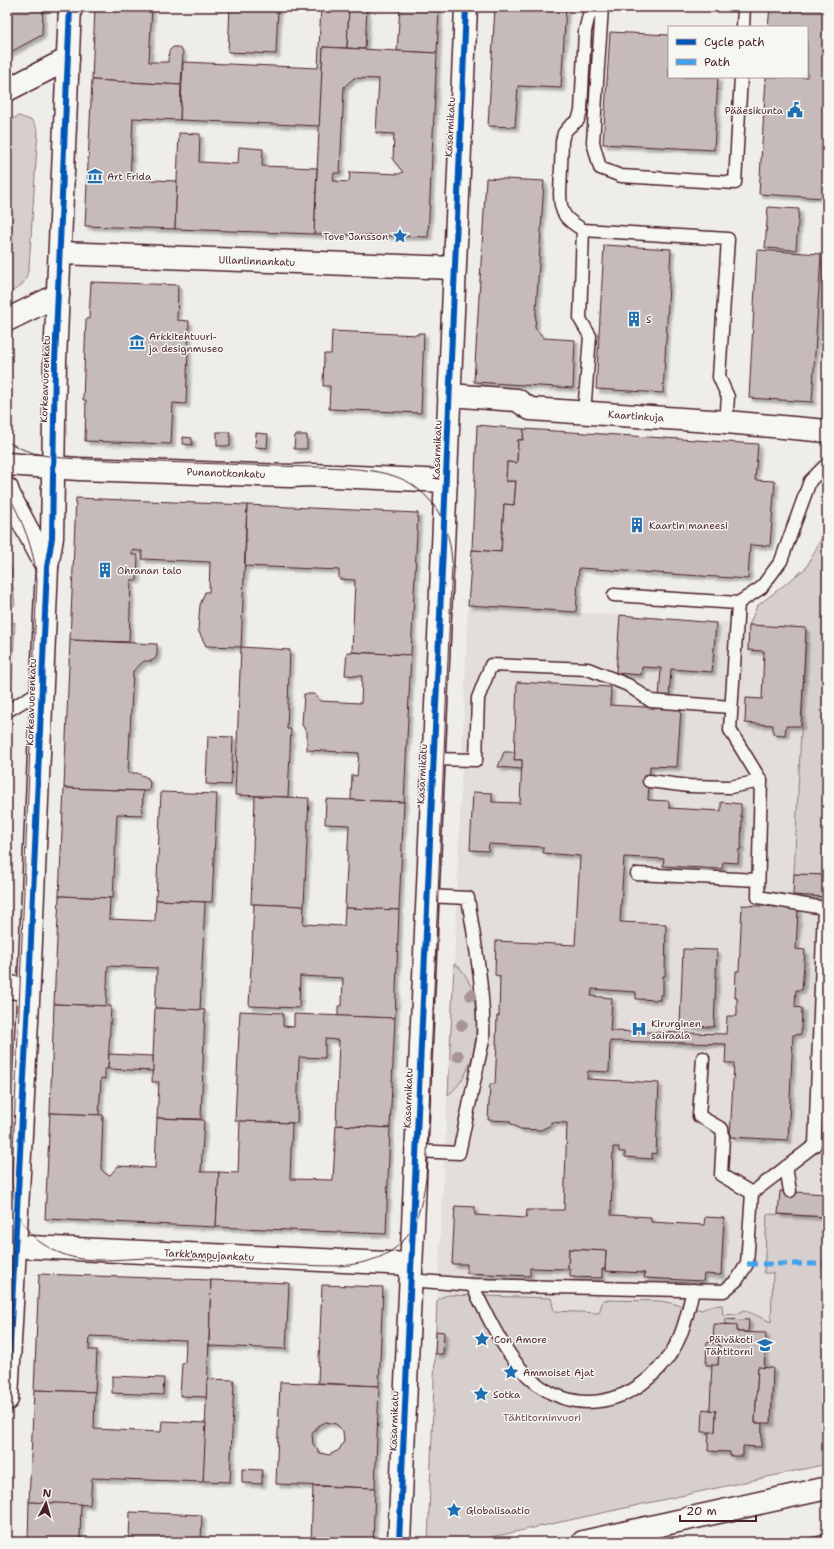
<svg xmlns="http://www.w3.org/2000/svg" width="834" height="1549" font-family="'Shantell Sans',sans-serif">
<style>
.built{fill:#e3dedc}
.green{fill:#d7cfce;stroke:#90777c}
.building{fill:#c6babb;stroke:#4a1f2b;fill-rule:evenodd;filter:url(#shadow)}
.lines{fill:none;stroke-linecap:round;stroke-linejoin:round}
.lane-casing{stroke:#4a1f2b;stroke-width:15}
.street-casing{stroke:#4a1f2b;stroke-width:25}
.lane{stroke:#f6f6f2;stroke-width:12}
.street{stroke:#f6f6f2;stroke-width:22}
.tram{stroke:#4a1f2b;stroke-width:1}
.quiet{stroke:#40a2eb;stroke-width:5;stroke-dasharray:10 5;stroke-linecap:butt}
.cycleway-casing{stroke:#f6f6f2;stroke-width:8}
.cycleway{stroke:#0057b8;stroke-width:6}
.tree{fill:#a89498}
.labels{text-anchor:middle;dominant-baseline:central;stroke-width:3;stroke-linejoin:round;paint-order:stroke}
.poi-label{font-size:10px;fill:#4a1f2b;stroke:#f6f6f2;text-anchor:start}
.street-label{font-size:10px;fill:#4a1f2b;stroke:#f6f6f2}
.park-label{font-size:10px;fill:#6d4b54;stroke:#f6f6f2}
</style>
<defs>
<filter id="shadow"><feDropShadow dx="3.5" dy="3.5" stdDeviation="1" flood-color="#0004"/></filter>
</defs>
<rect width="100%" height="100%" fill="#efedea"/>
<filter id="ink" filterUnits="userSpaceOnUse"><feTurbulence type="fractalNoise" baseFrequency=".025" numOctaves="2"/><feDisplacementMap in="SourceGraphic" scale="8" xChannelSelector="R" yChannelSelector="G"/><feConvolveMatrix kernelMatrix="1 2 1 2 8 2 1 2 1" color-interpolation-filters="sRGB"/></filter>
<g filter="url(#ink)">
<!-- built -->
<path class="built" d="M468,605L806,628L794,873L827,875V1392L469,1542H428L437,1301L454,964Z"/>
<!-- green -->
<g class="green">
<path d="M19,116L33,121L38,131L29,267C25,284 23,286 7,294V121Z"/>
<path d="M827,533V875L794,874L806,629L749,625L757,606L806,568L821,539Z"/>
<path d="M7,556L11,567L15,605L7,608Z"/>
<path d="M15,622L12,680L7,683V626Z"/>
<path d="M454,964C461,967 464,973 468,980C483,1012 479,1072 448,1095Z"/>
<path d="M767,1214L827,1217V1464L469,1542H428L437,1301L442,1297L448,1295L551,1298L554,1311L599,1313L603,1300L661,1301L702,1310L710,1306L722,1305L723,1315L737,1314L744,1310L771,1322L773,1273H764Z"/>
</g>
<!-- building -->
<g class="building">
<path d="M7,7H43L42,35L7,54Z"/>
<path d="M95,7H152L149,62H168L169,51L173,47H179L183,52L181,85L92,80Z"/>
<path d="M230,7H278L276,54L228,52Z"/>
<path d="M321,7H349L347,48L323,47L320,126L180,120L183,62L318,68Z"/>
<path d="M349,7H367L365,49L347,48Z"/>
<path d="M400,7H439L437,53L397,51Z"/>
<path d="M495,7H566L561,88L518,86L515,127L488,126Z"/>
<path d="M770,7H827V143L824,198L759,194L766,77H807V27H768Z"/>
<path d="M610,32L669,35V77H718L714,150L603,144Z"/>
<path d="M323,47L437,53L428,237L314,234ZM354,78L379,79L376,133L394,134L393,160L403,172L399,174L350,172L349,182L333,181L334,173H340L344,87Z"/>
<path d="M92,80L181,85L180,120L133,118L130,179L177,181L175,229L85,226Z"/>
<path d="M179,133L200,134L199,162L238,164L239,147L263,149L262,166L317,168L314,234L175,229Z"/>
<path d="M486,178L544,181L535,328L544,338L575,340L573,388L474,382Z"/>
<path d="M768,207L799,209L796,250L765,248Z"/>
<path d="M604,245L671,249L663,393L596,389Z"/>
<path d="M757,250L821,254L812,402L749,398Z"/>
<path d="M91,282L178,285L177,320L189,321L186,404L173,403L171,444L85,441L86,400H83L86,319H89Z"/>
<path d="M332,331L418,335V333H424L421,413L329,409L330,386H323L324,354H331Z"/>
<path d="M477,425L524,429L523,440H518L517,463L507,462L506,481H516L514,505L504,504L501,552L472,550Z"/>
<path d="M524,429L758,444L755,480L775,481L770,546L750,545L748,579L579,568L576,612L468,605L472,550L501,552L504,504L514,505L516,481H506L507,462L517,463L518,440H523Z"/>
<rect x="217" y="432" width="13" height="14"/>
<path d="M256,433L268,434L267,448L255,447Z"/>
<path d="M295,435H307V449H294Z"/>
<path d="M183,437L192,438V445L183,444Z"/>
<path d="M76,498L247,505L241,647L206,646L198,630L200,605L205,592H209L210,562L142,559V551H139L132,550V555H138L137,580H131L129,642L70,640Z"/>
<path d="M247,505L418,513L411,655L352,652L355,580L339,579V570L245,566Z"/>
<path d="M620,615L716,623L712,672L671,669L669,698H659L661,668L642,667L641,675L616,673Z"/>
<path d="M749,625L806,628L801,726H786L785,735L773,734V725L745,723L746,698L762,699L764,651L748,650Z"/>
<path d="M70,640L157,644V655L155,659L151,661H144L133,671L128,773H137L148,778L150,783L149,791L64,788Z"/>
<path d="M241,647L290,650L287,729H291L288,797L235,795Z"/>
<path d="M347,652L411,655L404,802L351,800L352,775L357,776L359,753L307,750V732L302,725L304,694H315L320,701L361,703L362,676L345,675Z"/>
<path d="M517,682L611,687L610,705L681,709L677,767L650,766L648,800L669,801V808L721,811V802L741,804V817H742L741,849H739L738,863L723,862L722,869L663,866L664,859L624,857L620,922L666,924L665,976H663V995H660V1000L636,999V992L592,989L591,996L612,998L610,1031L726,1034L727,1016H737V998H735L736,971H739L742,905L798,908L796,949L805,950L802,990H796L795,1007L802,1008L801,1034L793,1035L788,1140L730,1137L734,1063H725L726,1044L610,1041L609,1072L588,1071L587,1079L659,1083L656,1154L652,1153V1159L625,1157V1152H619V1147H613L611,1215L651,1217V1222L704,1225L705,1217L724,1218L721,1275L704,1274L703,1281L644,1278L645,1273L605,1271L606,1251L569,1249L568,1269L530,1268V1276L467,1273V1264H452L455,1206L475,1207V1215L526,1218L527,1210H564L567,1123L551,1122V1125L541,1130L520,1129L510,1123V1121L488,1120L490,1084H495L497,1044H496L497,1016H499L500,976L495,975L496,941L575,945L580,856L543,853V847L489,844L488,851L470,850L473,792L492,793V802L520,803L522,760H514Z"/>
<path d="M208,736L233,737L231,785L206,784Z"/>
<path d="M504,752H515L514,760H522V769L498,767Z"/>
<path d="M64,788L143,791L142,815L117,814L113,898L59,896Z"/>
<path d="M161,792L217,794L212,902L156,900Z"/>
<path d="M255,796L309,798L304,906L251,904Z"/>
<path d="M326,799L404,802L399,910L345,908L349,825L325,824Z"/>
<path d="M794,874L827,875V897L793,895Z"/>
<path d="M59,896L110,898L109,919L155,921L156,900L205,902L200,1010L155,1008L157,968L108,966L106,1006L54,1004Z"/>
<path d="M254,904L304,906L303,924L344,926L345,908L399,910L395,1018L338,1016V1006H342L343,978L300,976L299,1008L249,1006Z"/>
<path d="M683,949L717,950L714,1027L680,1026Z"/>
<path d="M54,1004L111,1006L108,1069H105V1079L101,1078L99,1115L50,1113Z"/>
<path d="M155,1008L205,1010L201,1119L157,1118L159,1082H152Z"/>
<path d="M240,1011L283,1013V1026L294,1027V1014L395,1018L390,1128L336,1125L339,1040L325,1039V1058L299,1057L297,1123L235,1121Z"/>
<path d="M109,1054L153,1056V1071L108,1069Z"/>
<path d="M50,1113L103,1115L101,1169L106,1174L110,1175L118,1166L155,1168L157,1118L204,1120L201,1172H219L216,1227L45,1219Z"/>
<path d="M240,1121L292,1123L290,1179L333,1180L336,1125L390,1128L386,1234L216,1227L219,1172L238,1173Z"/>
<path d="M827,1180V1217L778,1214L780,1191L826,1194Z"/>
<path d="M569,1249L606,1251L605,1269H602V1278L570,1277V1269H568Z"/>
<path d="M39,1274L211,1280L207,1397L180,1396L182,1363H185L186,1340L90,1336L89,1350H97L95,1392L34,1390Z"/>
<path d="M211,1280L289,1283L286,1349L209,1346Z"/>
<path d="M322,1285L383,1287L379,1386L318,1383Z"/>
<path d="M725,1319L749,1320L748,1332H737V1325L725,1324Z"/>
<path d="M714,1324L737,1325V1332L766,1333L764,1368L758,1367L755,1423H762L761,1447L743,1446V1456H730V1452L708,1451L709,1431L715,1432L716,1411H710V1409L712,1364L718,1365L719,1344H713Z"/>
<path d="M436,1331L444,1332L443,1354H435Z"/>
<path d="M707,1342L719,1344L718,1365H706Z"/>
<path d="M758,1367L773,1368L771,1423H755Z"/>
<path d="M112,1376L164,1378L163,1395L112,1393Z"/>
<path d="M207,1379L234,1380L230,1482L203,1481Z"/>
<path d="M280,1382L379,1386L375,1488L276,1484ZM326,1422L336,1424L343,1431L344,1441L339,1450L329,1455L320,1453L313,1444L312,1434L318,1426Z"/>
<path d="M34,1390L95,1392L94,1429L161,1432L162,1421L206,1423L203,1482L92,1478L90,1505L29,1502Z"/>
<path d="M703,1409L716,1411L715,1432H702Z"/>
<path d="M242,1469L262,1470V1484L242,1483Z"/>
<path d="M313,1486L375,1488L373,1542H311Z"/>
<path d="M29,1502L81,1504L80,1538L129,1540L130,1512L202,1515L201,1542H28Z"/>
<path d="M827,1534V1542H792Z"/>
</g>
<g class="lines">
<defs>
<g id="lane">
<path d="M602,7L593,142L600,168L621,176L735,183L741,77"/>
<path d="M743,27L744,7"/>
<path d="M583,230L728,239L719,377L728,397L726,422"/>
<path d="M584,413L590,336L580,319L583,230C567,220 560,215 560,194L562,141L564,133L569,127L578,120L581,111L585,31L589,15L596,7"/>
<path d="M614,595L738,603"/>
<path d="M7,711L42,690"/>
<path d="M433,759L476,760L478,698L491,665L588,669L628,685L651,701L731,707"/>
<path d="M649,781L689,786L730,787L761,781"/>
<path d="M637,874L758,880"/>
<path d="M703,1058L699,1116L722,1129L723,1137L721,1175L752,1193"/>
<path d="M416,1151L459,1153L483,1040C485,993 475,945 468,898L427,896"/>
<path d="M786,1167L790,1191"/>
<path d="M409,1280L472,1285L724,1291L737,1280L747,1264L752,1193L815,1145L824,908L758,897L761,781L730,730L738,603L761,588L781,561L810,481L827,464"/>
<path d="M472,1285C487,1315 501,1347 523,1371C570,1423 639,1405 673,1350C684,1332 688,1310 693,1290"/>
</g>
<g id="street">
<path d="M7,90L68,59"/>
<path d="M60,253L454,268"/>
<path d="M7,320L58,295"/>
<path d="M449,395L517,400L530,409L726,422L827,431"/>
<path d="M7,464L79,469L290,476L312,475L446,481"/>
<path d="M7,489L9,495L47,567"/>
<path d="M7,987L28,989"/>
<path d="M7,1246L410,1264"/>
<path d="M7,1399L30,964L47,567L52,538L55,361L70,7"/>
<path d="M399,1542C412,1210 430,879 443,547C450,367 457,187 466,7"/>
<path d="M583,1542L827,1488"/>
</g>
</defs>
<!-- lane casing -->
<use href="#lane" class="lane-casing"/>
<!-- street casing -->
<use href="#street" class="street-casing"/>
<!-- lane -->
<use href="#lane" class="lane"/>
<!-- street -->
<use href="#street" class="street"/>
<!-- tram -->
<path class="tram" d="M7,441C23,452 43,456 63,458C134,462 206,463 277,466C314,468 376,464 408,482C439,501 450,529 452,563L426,1178C418,1236 399,1261 339,1266C281,1266 222,1260 164,1258C137,1257 109,1262 82,1259C68,1257 55,1252 43,1244C19,1229 12,1201 12,1176L37,580C34,548 22,520 7,492"/>
<!-- quiet -->
<path class="quiet" d="M747,1264H827"/>
<defs>
<g id="cycleway">
<path d="M7,1399L30,964L47,567L52,538L55,361L70,7"/>
<path d="M399,1542C412,1210 430,879 443,547C450,367 457,187 466,7"/>
</g>
</defs>
<!-- cycleway casing -->
<use href="#cycleway" class="cycleway-casing"/>
<!-- cycleway -->
<use href="#cycleway" class="cycleway"/>
</g>
<!-- trees -->
<g class="tree">
<circle cx="471" cy="995" r="6"/>
<circle cx="462" cy="1025" r="6"/>
<circle cx="458" cy="1056" r="6"/>
</g>
</g>
<!-- icons -->
<defs>
<symbol id="civic-bare" viewBox="-9 -9 18 18"><path d="M-.6-6.5H3V-4.5H.6V-3L4-1V1h2V6H-6V1h2V-1L-.6-3ZM-1.2 2.5V6h2.4V2.5Z" fill="#1f6fb2" stroke="#f6f6f2" stroke-width="2.5" paint-order="stroke"/></symbol>
<symbol id="museum-bare" viewBox="-9 -9 18 18"><path d="M0-6L6-3V-2H-6V-3ZM-5-1h2V3h-2ZM-1-1h2V3h-2ZM3-1h2V3H3ZM-6 4H6V6H-6Z" fill="#1f6fb2" stroke="#f6f6f2" stroke-width="2.5" paint-order="stroke"/></symbol>
<symbol id="sight-bare" viewBox="-9 -9 18 18"><path d="M0-6L1.8-2.2L6-1.7L2.9 1.2L3.7 5.4L0 3.3L-3.7 5.4L-2.9 1.2L-6-1.7L-1.8-2.2Z" fill="#1f6fb2" stroke="#f6f6f2" stroke-width="2.5" paint-order="stroke"/></symbol>
<symbol id="building-bare" viewBox="-9 -9 18 18"><path d="M-4-6H4V6H1V3H-1V6H-4ZM-2.5-4.3h1.7v1.8h-1.7ZM.8-4.3h1.7v1.8H.8ZM-2.5-1h1.7V.8h-1.7ZM.8-1h1.7V.8H.8Z" fill="#1f6fb2" stroke="#f6f6f2" stroke-width="2.5" paint-order="stroke"/></symbol>
<symbol id="hospital-bare" viewBox="-9 -9 18 18"><path d="M-5-5h3v3.5h4V-5h3V5h-3V1.5h-4V5h-3Z" fill="#1f6fb2" stroke="#f6f6f2" stroke-width="2.5" paint-order="stroke"/></symbol>
<symbol id="school-bare" viewBox="-9 -9 18 18"><path d="M0-5L7-2L0 1L-7-2ZM-4 1L0 2.5L4 1V4Q0 6-4 4Z" fill="#1f6fb2" stroke="#f6f6f2" stroke-width="2.5" paint-order="stroke"/></symbol>
</defs>
<g fill-rule="evenodd">
<use href="#civic-bare" x="784" y="99" width="22" height="22"/>
<use href="#museum-bare" x="84" y="165" width="22" height="22"/>
<use href="#sight-bare" x="389" y="225" width="22" height="22"/>
<use href="#building-bare" x="623" y="308" width="22" height="22"/>
<use href="#museum-bare" x="126" y="331" width="22" height="22"/>
<use href="#building-bare" x="626" y="514" width="22" height="22"/>
<use href="#building-bare" x="94" y="559" width="22" height="22"/>
<use href="#hospital-bare" x="628" y="1018" width="22" height="22"/>
<use href="#sight-bare" x="471" y="1328" width="22" height="22"/>
<use href="#school-bare" x="754" y="1334" width="22" height="22"/>
<use href="#sight-bare" x="500" y="1361" width="22" height="22"/>
<use href="#sight-bare" x="470" y="1383" width="22" height="22"/>
<use href="#sight-bare" x="443" y="1499" width="22" height="22"/>
</g>
<g class="labels">
<!-- poi labels -->
<g class="poi-label">
<text x="783" y="110" text-anchor="end">Pääesikunta</text>
<text x="107" y="176">Art Frida</text>
<text x="388" y="236" text-anchor="end">Tove Jansson</text>
<text x="646" y="319">S</text>
<text x="149" y="336">Arkkitehtuuri-<tspan x="149" dy="12">ja designmuseo</tspan></text>
<text x="649" y="525">Kaartin maneesi</text>
<text x="117" y="570">Ohranan talo</text>
<text x="651" y="1023">Kirurginen<tspan x="651" dy="12">sairaala</tspan></text>
<text x="494" y="1339">Con Amore</text>
<text x="753" y="1339" text-anchor="end">Päiväkoti<tspan x="753" dy="12">Tähtitorni</tspan></text>
<text x="523" y="1372">Ammoiset Ajat</text>
<text x="493" y="1394">Sotka</text>
<text x="466" y="1510">Globalisaatio</text>
</g>
<!-- street labels -->
<g class="street-label">
<text transform="translate(450 127) rotate(-87)">Kasarmikatu</text>
<text transform="translate(257 261) rotate(2)">Ullanlinnankatu</text>
<text transform="translate(45 379) rotate(-88)">Korkeavuorenkatu</text>
<text transform="translate(636 416) rotate(4)">Kaartinkuja</text>
<text transform="translate(437 450) rotate(-88)">Kasarmikatu</text>
<text transform="translate(226 473) rotate(2)">Punanotkonkatu</text>
<text transform="translate(31 702) rotate(-88)">Korkeavuorenkatu</text>
<text transform="translate(422 774) rotate(-87)">Kasarmikatu</text>
<text transform="translate(408 1098) rotate(-88)">Kasarmikatu</text>
<text transform="translate(209 1255) rotate(3)">Tarkk'ampujankatu</text>
<text transform="translate(394 1421) rotate(-88)">Kasarmikatu</text>
</g>
<!-- park labels -->
<g class="park-label">
<text x="542" y="1417">Tähtitorninvuori</text>
</g>
</g>
<!-- margin -->
<rect width="834" height="1549" fill="none" stroke="#f6f6f2" stroke-width="24"/>
<rect x="12" y="12" width="810" height="1525" fill="none" stroke="#4a1f2b" stroke-width="1.5" filter="url(#ink)"/>
<!-- legend -->
<rect x="668" y="26" width="140" height="52" fill="#f6f6f2" stroke="#b1a0a2"/>
<rect x="676" y="39" width="20" height="6" fill="#0057b8" stroke="#b1a0a2"/>
<text x="704" y="46" font-size="12" fill="#4a1f2b">Cycle path</text>
<rect x="676" y="59" width="20" height="6" fill="#40a2eb" stroke="#b1a0a2"/>
<text x="704" y="66" font-size="12" fill="#4a1f2b">Path</text>
<!-- north arrow -->
<g transform="translate(46 1503) rotate(6)" stroke="#f6f6f2" stroke-width="3" paint-order="stroke">
<path d="M0-3L7 15L0 10L-7 15Z" fill="#4a1f2b"/>
<text y="-6" font-size="11" font-weight="bold" text-anchor="middle" fill="#4a1f2b">N</text>
</g>
<!-- scale -->
<path d="M680 1515v6h76v-6" fill="none" stroke="#4a1f2b" stroke-width="2"/>
<text x="686" y="1515" font-size="12" fill="#4a1f2b" stroke="#f6f6f2" stroke-width="3" paint-order="stroke">20 m</text>
</svg>
